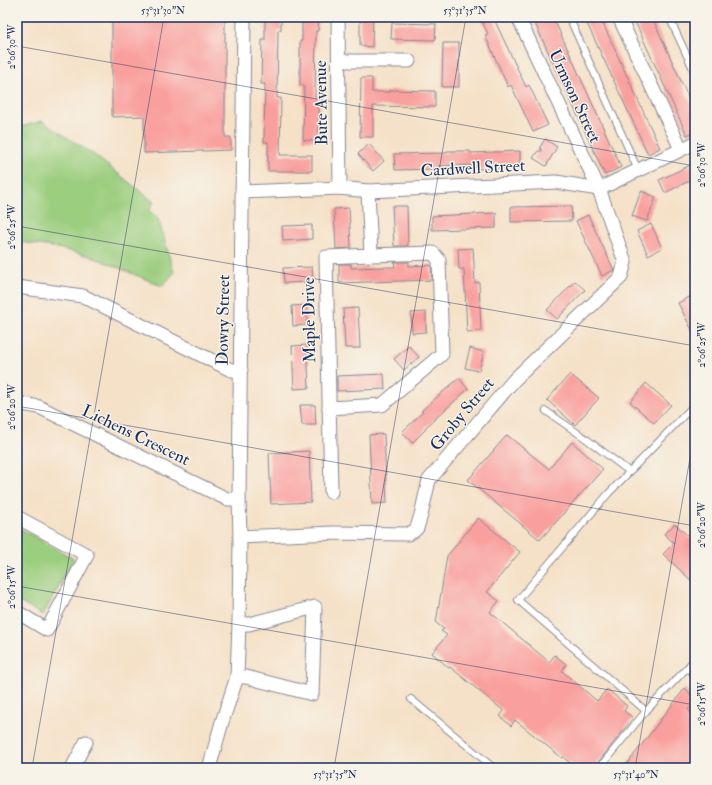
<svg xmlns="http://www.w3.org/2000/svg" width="712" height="785" font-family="'IM FELL Double Pica',serif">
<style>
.green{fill:#9bce7f;stroke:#5b7e6e}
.building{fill:#f99f9d}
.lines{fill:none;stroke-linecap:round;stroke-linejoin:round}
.lane-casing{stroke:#888893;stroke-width:8}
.street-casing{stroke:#888893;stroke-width:15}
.lane{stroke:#fff;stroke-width:6}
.street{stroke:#fff;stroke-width:13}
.ticks{fill:none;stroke:#1b2f5e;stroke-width:1;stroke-opacity:0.45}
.labels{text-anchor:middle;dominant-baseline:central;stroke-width:3;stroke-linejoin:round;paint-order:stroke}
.street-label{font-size:17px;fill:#1b2f5e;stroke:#f7f3e8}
.neatline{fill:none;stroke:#1b2f5e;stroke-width:1.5}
.ticks-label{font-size:10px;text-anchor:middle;fill:#1b2f5e}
</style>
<rect width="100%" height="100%" fill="#f7f3e8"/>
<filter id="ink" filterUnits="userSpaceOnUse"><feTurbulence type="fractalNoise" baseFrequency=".025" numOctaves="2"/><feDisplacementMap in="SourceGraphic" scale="8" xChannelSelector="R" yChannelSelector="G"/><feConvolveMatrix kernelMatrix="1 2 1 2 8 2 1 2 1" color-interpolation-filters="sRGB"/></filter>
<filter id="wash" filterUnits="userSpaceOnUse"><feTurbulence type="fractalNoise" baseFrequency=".012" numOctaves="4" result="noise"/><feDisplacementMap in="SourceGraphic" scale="16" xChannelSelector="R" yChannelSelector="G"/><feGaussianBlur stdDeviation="0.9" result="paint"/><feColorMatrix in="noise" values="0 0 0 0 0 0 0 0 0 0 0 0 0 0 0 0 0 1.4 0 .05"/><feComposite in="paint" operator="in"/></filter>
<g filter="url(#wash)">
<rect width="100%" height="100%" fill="#f5e1c8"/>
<!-- green -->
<g class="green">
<path d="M42,121L93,154L154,202L149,211L158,218L174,273L162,286L93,257L58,248L20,242L17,243V128Z"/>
<path d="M17,527L74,559L43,615L17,601Z"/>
</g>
<g id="blocks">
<!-- building -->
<g class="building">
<path d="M112,17H225V137H231V150L144,153V116L112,117Z"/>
<path d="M265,17H281V30H278L277,98H281L280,155H312V171H268V142H264L265,84H261L262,40H265Z"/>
<path d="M302,17H319L318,31H316L315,97H319V141L303,140L304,85H300V41H302Z"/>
<path d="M360,17H373L372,47L360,46Z"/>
<path d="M480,17H493L526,87L529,85L548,125L533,132L511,85L508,87L485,35L488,34Z"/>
<path d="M532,17H553L621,167L605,175Z"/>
<path d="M584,17H600L660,148L648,154Z"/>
<path d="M633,17H652L695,112V132L687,135Z"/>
<path d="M392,23L436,24L435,40L391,39Z"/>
<path d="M443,43H459V87H442Z"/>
<path d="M361,78H372V92H390V90L435,91V107L373,106V137H360Z"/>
<path d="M545,139L557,147L546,166L533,158L538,151H542L540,147Z"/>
<path d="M369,144L384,161L373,171L358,154Z"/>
<path d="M447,151H470V153L520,151V167L476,169V165L438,166V169L395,170L394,154L447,153Z"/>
<path d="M695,163V178L665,193L659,180Z"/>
<path d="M641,191L656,197L647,221L632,216Z"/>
<path d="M392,206H407L408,246H394Z"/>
<path d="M571,206L572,221L511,222V207Z"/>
<path d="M349,208L351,248L336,249L334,209Z"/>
<path d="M496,213V228L432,230V216Z"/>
<path d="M588,215L614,270L602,276L576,221Z"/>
<path d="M651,224L662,248L648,255L637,231Z"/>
<path d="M312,225V239L283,241L282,226Z"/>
<path d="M473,248L475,283L479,282L481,331L467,332L464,269H459L458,249Z"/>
<path d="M394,262H409V266L431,265L432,280L339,283V264H351V268L384,267H395Z"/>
<path d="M312,267L313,282L284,283L283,268Z"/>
<path d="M575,281L585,290L557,319L547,310Z"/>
<path d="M695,294V336L678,303Z"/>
<path d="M307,305V325L293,326L292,306Z"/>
<path d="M358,308L360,348H345L343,309Z"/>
<path d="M426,312V332L412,333L411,313Z"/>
<path d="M307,345L309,388L294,389L292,346Z"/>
<path d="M409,346L419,357L404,370L394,359Z"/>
<path d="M470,348L484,352L479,371L465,368Z"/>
<path d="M384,374L385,389L337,391V376Z"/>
<path d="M570,374L599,398L575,425L547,400Z"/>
<path d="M459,378L468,389L425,428L426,429L412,443L402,432L423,412L421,411Z"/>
<path d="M646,383L671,405L654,423L630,402Z"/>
<path d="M300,405H315L316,425H302Z"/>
<path d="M384,434L387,503L372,504L369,435Z"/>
<path d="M507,435L549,469L572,442L603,469L540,540L468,480Z"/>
<path d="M309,451L311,502L271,504L269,453Z"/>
<path d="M478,518L520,552L487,592L499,601L490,612L549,662L555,655L566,664L562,671L597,701L607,689L627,706L624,711L633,718L596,765L595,768H576L563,757L562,758L515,720L511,726L500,716L504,711L450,667L449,668L432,653L447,635L441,631L444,629L436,623L447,556Z"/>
<path d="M675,524L695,542V584L663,554L674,543L664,534Z"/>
<path d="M685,688L695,699V704L688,709L695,719V768H624Z"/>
</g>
</g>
</g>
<g filter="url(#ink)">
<use href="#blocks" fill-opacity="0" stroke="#888893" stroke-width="1"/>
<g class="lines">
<defs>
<g id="lane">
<path d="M569,17L638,170"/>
<path d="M669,17L695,73"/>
<path d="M546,411L585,438L630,472"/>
<path d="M687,668L695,674"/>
<path d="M411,699L494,768"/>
<path d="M646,711L518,600L608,494L695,404"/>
<path d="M599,768L646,711L687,668L695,658"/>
</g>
<g id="street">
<path d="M338,17L340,188"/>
<path d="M619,17L681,149"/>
<path d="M339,61H409"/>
<path d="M242,192L340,188L368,191L556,182L599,189L695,143"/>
<path d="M17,287L83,296L231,370H241"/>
<path d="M17,403L39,407L227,499H239"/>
<path d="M329,408L382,405L442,354L439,260L433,253L371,255"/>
<path d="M331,492L326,257L371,255L368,191"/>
<path d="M17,517L87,555L47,630L17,612"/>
<path d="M240,537L334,533L408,534L414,531L417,528L421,515L429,480L514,380L621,277L625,262L599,189L518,17"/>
<path d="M237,677H246L312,694L315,607L249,624H239"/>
<path d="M72,768L86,742"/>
<path d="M209,768L222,722L237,677L239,624L240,537L239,499L244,17"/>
</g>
</defs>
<!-- lane casing -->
<use href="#lane" class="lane-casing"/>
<!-- street casing -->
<use href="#street" class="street-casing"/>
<!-- lane -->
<use href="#lane" class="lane"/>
<!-- street -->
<use href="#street" class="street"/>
</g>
</g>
<!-- ticks -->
<path class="ticks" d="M17,46L695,166M17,226L695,346M17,406L695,526M17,586L695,705M17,766L31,768M32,768L164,17M334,768L466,17M635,768L695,430"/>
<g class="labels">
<!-- street labels -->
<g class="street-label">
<text transform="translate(575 96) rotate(65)">Urmson Street</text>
<text transform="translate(321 103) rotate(-91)">Bute Avenue</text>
<text transform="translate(473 168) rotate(-3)">Cardwell Street</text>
<text transform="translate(223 320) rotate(-89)">Dowry Street</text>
<text transform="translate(309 320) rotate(-91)">Maple Drive</text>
<text transform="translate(462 414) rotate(-50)">Groby Street</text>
<text transform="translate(136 435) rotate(26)">Lichens Crescent</text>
</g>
</g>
<!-- margin -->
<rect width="712" height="785" fill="none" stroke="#f7f3e8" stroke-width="44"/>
<rect x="22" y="22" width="668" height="741" class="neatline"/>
<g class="ticks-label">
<text x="163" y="14">53°31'30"N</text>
<text x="465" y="14">53°31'35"N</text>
<text transform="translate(11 47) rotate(-90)" y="4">2°06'30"W</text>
<text transform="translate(701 165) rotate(-90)" y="4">2°06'30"W</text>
<text transform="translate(11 227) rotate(-90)" y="4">2°06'25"W</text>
<text transform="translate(701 345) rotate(-90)" y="4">2°06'25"W</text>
<text transform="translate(11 407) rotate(-90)" y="4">2°06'20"W</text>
<text transform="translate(701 525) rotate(-90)" y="4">2°06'20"W</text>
<text transform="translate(11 587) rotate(-90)" y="4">2°06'15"W</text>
<text transform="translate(701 704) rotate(-90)" y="4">2°06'15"W</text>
<text x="335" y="778">53°31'35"N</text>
<text x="636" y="778">53°31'40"N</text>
</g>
</svg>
